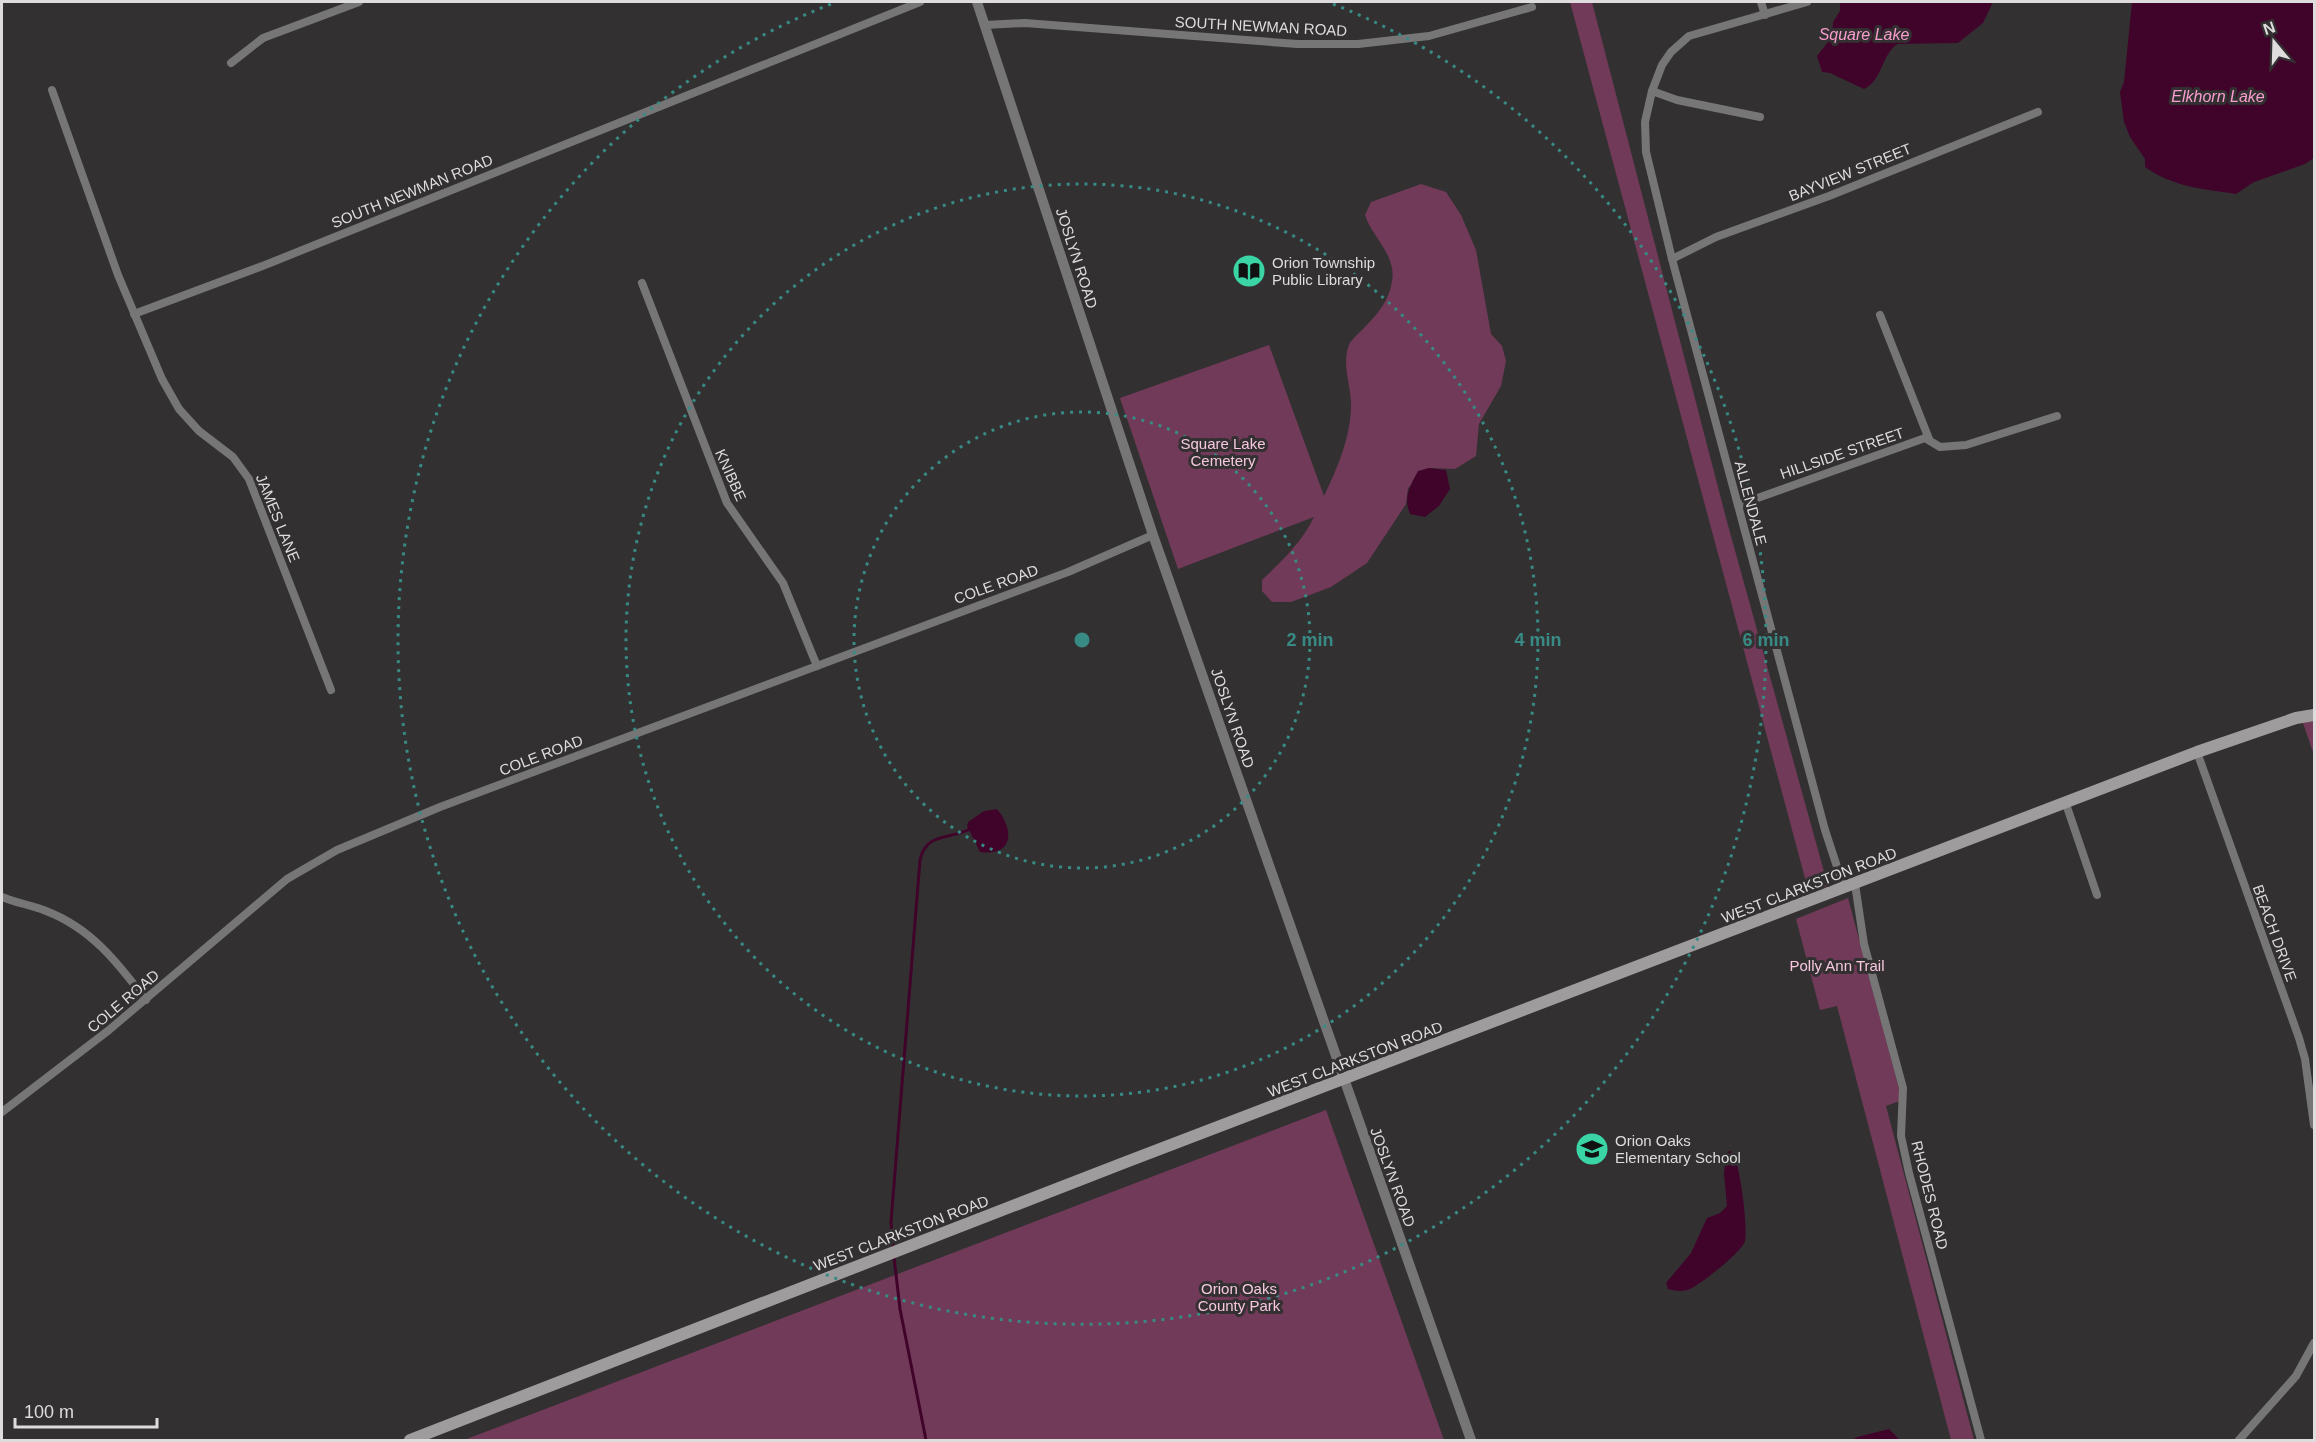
<svg xmlns="http://www.w3.org/2000/svg" width="2316" height="1442" font-family="Arial,sans-serif">
<style>
.green{fill:#713a58}
.water{fill:#40042b}
.lines{fill:none;stroke-linecap:round;stroke-linejoin:round}
.stream{stroke:#40042b;stroke-width:3}
.minor{stroke:#777677;stroke-width:8}
.tertiary{stroke:#777677;stroke-width:10}
.secondary{stroke:#9f9c9e;stroke-width:12}
.ring{fill:none;stroke:#388a84;stroke-width:3;stroke-dasharray:3 6}
.labels{text-anchor:middle;dominant-baseline:central;stroke-width:6;stroke-linejoin:round;paint-order:stroke}
.street-label{font-size:15px;fill:#dedcdd;stroke:#333032}
.poi-label{font-size:15px;fill:#dedcdd;stroke:#333032;text-anchor:start}
.park-label{font-size:15px;fill:#f6c7de;stroke:#333032}
.water-label{font-size:16px;font-style:italic;fill:#f89dcd;stroke:#333032}
.centre{fill:#388a84;stroke:#333032;stroke-width:3}
.ring-label{font-size:18px;text-anchor:middle;font-weight:bold;fill:#388a84;stroke:#333032;stroke-width:6;stroke-linejoin:round;paint-order:stroke}
</style>
<rect width="100%" height="100%" fill="#333032"/>
<!-- green -->
<g class="green">
<path d="M1570,2H1592L1726,518L1828,886L1809,893Z"/>
<path d="M1421,184L1446,192L1461,215L1476,250L1491,334L1502,346L1506,361L1501,386L1479,424L1476,456L1455,469L1429,468L1408,488L1406,504L1367,563L1331,587L1291,602H1272L1262,591V580C1282,561 1302,542 1314,517L1178,569L1120,398L1269,345L1324,496C1337,469 1350,439 1351,408C1352,387 1341,365 1349,345C1351,340 1357,335 1361,331C1376,316 1389,302 1392,281C1397,256 1372,237 1365,215L1371,202Z"/>
<path d="M2314,721V755L2303,723Z"/>
<path d="M1848,898L1902,1100L1886,1106L1974,1440H1951L1837,1006L1820,1010L1796,919Z"/>
<path d="M1326,1110L1444,1440H464Z"/>
</g>
<!-- water -->
<g class="water">
<path d="M1840,2H1993L1983,23L1958,43L1897,44C1881,56 1882,81 1864,89L1830,73L1822,72L1817,56L1832,37L1833,22L1840,11Z"/>
<path d="M2132,2H2314V158L2305,164L2254,182L2236,194C2203,189 2173,187 2145,167V159L2130,137L2124,122L2120,92L2124,82Z"/>
<path d="M1429,468L1446,470L1450,489L1439,506L1425,517L1410,514C1403,497 1410,486 1418,471Z"/>
<path d="M997,809C1015,830 1013,857 980,852L967,826L968,822L984,811Z"/>
<path d="M1731,1151C1740,1159 1748,1227 1745,1241C1743,1251 1700,1285 1690,1289C1683,1292 1675,1291 1668,1289L1666,1283L1691,1253L1707,1218L1720,1213L1727,1206L1724,1174L1726,1152Z"/>
<path d="M1889,1429L1900,1440H1852L1857,1437Z"/>
</g>
<g class="lines">
<!-- stream -->
<g class="stream">
<path d="M893,1248L891,1222L920,860C926,832 949,840 970,829"/>
<path d="M894,1257L900,1309L926,1440"/>
</g>
<!-- minor -->
<g class="minor">
<path d="M1761,2L1765,15"/>
<path d="M1807,2L1689,36L1671,52L1662,65L1652,91L1645,122L1646,152L1672,259L1825,830L1844,888"/>
<path d="M985,25L1025,23L1297,44H1358L1429,36L1532,7"/>
<path d="M231,63L263,38L359,2"/>
<path d="M52,90L118,275L162,379L179,409L199,431L233,457L249,479L331,690"/>
<path d="M1652,91L1677,100L1760,117"/>
<path d="M1672,259L1716,237L1829,196L2038,112"/>
<path d="M642,283L727,503L783,583L817,666"/>
<path d="M134,314L265,265L920,2"/>
<path d="M1880,315L1929,439"/>
<path d="M1738,505L1925,438L1940,447L1966,445L2057,416"/>
<path d="M2197,752L2299,1038L2305,1059L2314,1125"/>
<path d="M2066,804L2097,895"/>
<path d="M1855,884L1864,944L1903,1088L1901,1136L1909,1173L1981,1440"/>
<path d="M2,897C16,903 32,905 46,911C91,928 118,963 146,1000"/>
<path d="M2,1112L109,1030L287,879L337,850L440,807L1068,572L1153,535"/>
<path d="M2239,1440L2296,1376L2314,1343"/>
</g>
<!-- tertiary -->
<path class="tertiary" d="M977,2L1153,535L1471,1440"/>
<!-- secondary -->
<path class="secondary" d="M410,1440L1126,1162L2197,752L2296,718L2314,715"/>
</g>
<!-- distance rings -->
<g class="ring">
<circle cx="1082" cy="640" r="228"/>
<circle cx="1082" cy="640" r="456"/>
<path d="M1333 4A684 684 0 1 1 831 4"/>
</g>
<!-- icons -->
<defs>
<symbol id="library-disc" viewBox="-11 -11 22 22"><circle r="9.5" fill="#3ad4a5" stroke="#333032"/><path d="M-6-4Q-3-5.5-.7-3.5V5Q-3 3-6 4ZM6-4Q3-5.5 .7-3.5V5Q3 3 6 4Z" fill="#111"/></symbol>
<symbol id="school-disc" viewBox="-11 -11 22 22"><circle r="9.5" fill="#3ad4a5" stroke="#333032"/><path d="M0-5L7-2L0 1L-7-2ZM-4 1L0 2.5L4 1V4Q0 6-4 4Z" fill="#111"/></symbol>
</defs>
<g fill-rule="evenodd">
<use href="#library-disc" x="1230" y="252" width="38" height="38"/>
<use href="#school-disc" x="1573" y="1130" width="38" height="38"/>
</g>
<g class="labels">
<!-- street labels -->
<g class="street-label">
<text transform="translate(1261 26) rotate(3)">SOUTH NEWMAN ROAD</text>
<text transform="translate(1850 172) rotate(-22)">BAYVIEW STREET</text>
<text transform="translate(412 191) rotate(-22)">SOUTH NEWMAN ROAD</text>
<text transform="translate(1077 258) rotate(72)">JOSLYN ROAD</text>
<text transform="translate(1842 453) rotate(-19)">HILLSIDE STREET</text>
<text transform="translate(731 475) rotate(66)">KNIBBE</text>
<text transform="translate(1751 503) rotate(75)">ALLENDALE</text>
<text transform="translate(278 518) rotate(68)">JAMES LANE</text>
<text transform="translate(996 584) rotate(-20)">COLE ROAD</text>
<text transform="translate(1233 718) rotate(71)">JOSLYN ROAD</text>
<text transform="translate(541 755) rotate(-21)">COLE ROAD</text>
<text transform="translate(1809 885) rotate(-21)">WEST CLARKSTON ROAD</text>
<text transform="translate(2275 933) rotate(70)">BEACH DRIVE</text>
<text transform="translate(123 1001) rotate(-40)">COLE ROAD</text>
<text transform="translate(1355 1059) rotate(-21)">WEST CLARKSTON ROAD</text>
<text transform="translate(1393 1177) rotate(70)">JOSLYN ROAD</text>
<text transform="translate(1930 1195) rotate(76)">RHODES ROAD</text>
<text transform="translate(901 1233) rotate(-21)">WEST CLARKSTON ROAD</text>
</g>
<!-- poi labels -->
<g class="poi-label">
<text x="1272" y="262">Orion Township<tspan x="1272" dy="17">Public Library</tspan></text>
<text x="1615" y="1140">Orion Oaks<tspan x="1615" dy="17">Elementary School</tspan></text>
</g>
<!-- park labels -->
<g class="park-label">
<text x="1223" y="443">Square Lake<tspan x="1223" dy="17">Cemetery</tspan></text>
<text x="1837" y="965">Polly Ann Trail</text>
<text x="1239" y="1288">Orion Oaks<tspan x="1239" dy="17">County Park</tspan></text>
</g>
<!-- water labels -->
<g class="water-label">
<text x="1864" y="34">Square Lake</text>
<text x="2218" y="96">Elkhorn Lake</text>
</g>
</g>
<circle cx="1082" cy="640" r="9" class="centre"/>
<g class="ring-label">
<text x="1310" y="646">2 min</text>
<text x="1538" y="646">4 min</text>
<text x="1766" y="646">6 min</text>
</g>
<!-- border -->
<rect width="2316" height="1442" fill="none" stroke="#dedcdd" stroke-width="6"/>
<!-- north arrow -->
<g transform="translate(2274 42) rotate(341)" stroke="#333032" stroke-width="4.5" paint-order="stroke">
<path d="M0-4.5L10 22L0 15L-10 22Z" fill="#dedcdd"/>
<text y="-9" font-size="16" font-weight="bold" text-anchor="middle" fill="#dedcdd">N</text>
</g>
<!-- scale -->
<path d="M15 1418v9h142v-9" fill="none" stroke="#dedcdd" stroke-width="3"/>
<text x="24" y="1418" font-size="18" fill="#dedcdd" stroke="#333032" stroke-width="4.5" paint-order="stroke">100 m</text>
</svg>
